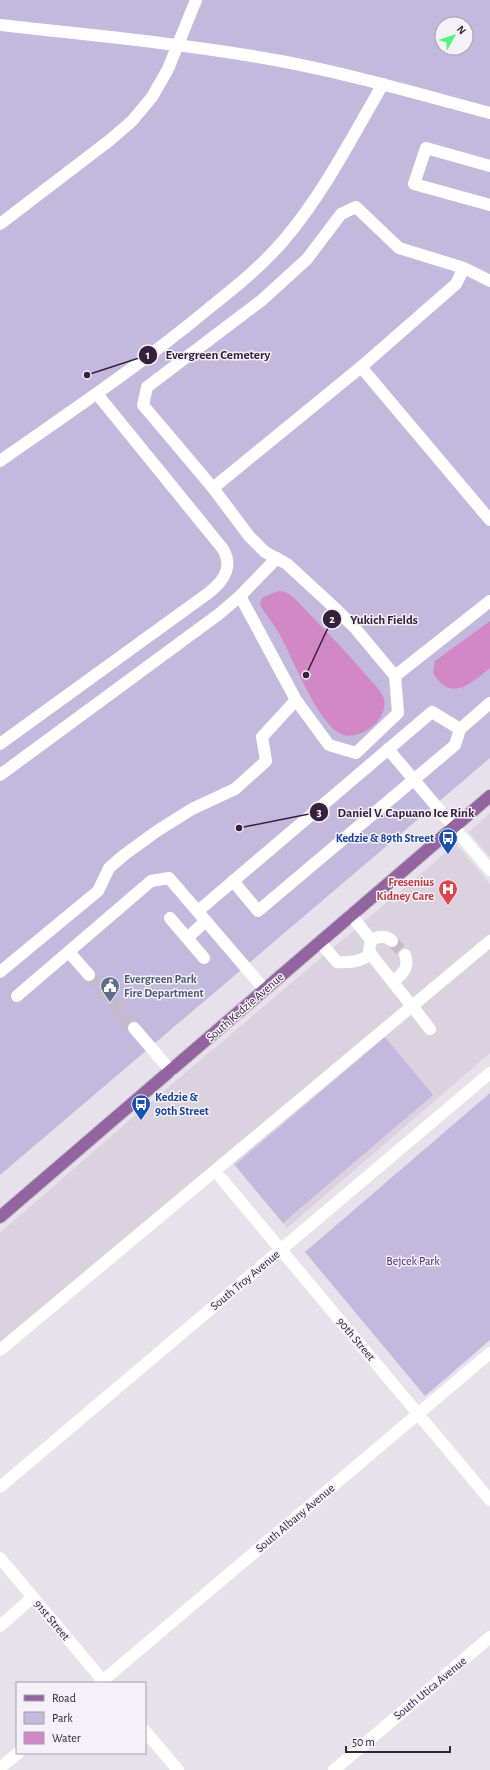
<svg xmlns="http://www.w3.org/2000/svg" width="490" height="1770" font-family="'Alegreya Sans',sans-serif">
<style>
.built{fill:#dad2df}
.green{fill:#c3b9dd;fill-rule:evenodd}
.water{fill:#d188c4}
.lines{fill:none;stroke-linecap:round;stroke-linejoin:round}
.minor-tunnel{stroke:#c3bbc8;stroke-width:12;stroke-dasharray:12 6;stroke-linecap:butt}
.major-casing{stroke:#c2bcc4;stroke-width:14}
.minor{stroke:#fff;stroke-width:12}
.major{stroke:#9265a1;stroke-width:12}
.labels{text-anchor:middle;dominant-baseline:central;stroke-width:3;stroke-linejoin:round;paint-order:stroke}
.transit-label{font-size:12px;font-weight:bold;fill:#164399;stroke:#f5f1f8;text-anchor:end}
.health-label{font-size:12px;font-weight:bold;fill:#be3a42;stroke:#f5f1f8;text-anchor:end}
.service-label{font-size:12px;font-weight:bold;fill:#4e5e75;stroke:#f5f1f8;text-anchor:start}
.street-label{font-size:12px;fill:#35213c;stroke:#f5f1f8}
.park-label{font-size:12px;fill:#482b72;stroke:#f5f1f8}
.leader{fill:none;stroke:#35213c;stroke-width:1.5}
.callout-dot{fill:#35213c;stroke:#f5f1f8;stroke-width:1.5}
.mark-label{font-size:12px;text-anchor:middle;font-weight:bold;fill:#fff}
.callout-label{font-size:13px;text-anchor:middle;font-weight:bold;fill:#35213c;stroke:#f5f1f8;stroke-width:3;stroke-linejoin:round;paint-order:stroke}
</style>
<rect width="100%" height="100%" fill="#e7e1eb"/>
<!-- built -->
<g class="built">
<path d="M490,813V857L469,832Z"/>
<path d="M456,844L490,884V1053L287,1228L229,1159L0,1350V1233L145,1107Z"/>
</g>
<!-- green -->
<g class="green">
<path d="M0,0H490V758L0,1175ZM442,24H466V48H442Z"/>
<path d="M385,1037L433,1095L283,1223L235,1165Z"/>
<path d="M490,1093V1340L425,1396L305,1252Z"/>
</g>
<!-- water -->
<g class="water">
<path d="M278,591L285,592L293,597C318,623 343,648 366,675C372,682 381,690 384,699C389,720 357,744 339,733C316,719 294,661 281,637C275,625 266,616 260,604L262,598Z"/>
<path d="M490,621V668C470,684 451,703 433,673L435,661Z"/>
</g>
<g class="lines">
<!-- minor-tunnel -->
<g class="minor-tunnel">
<path d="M392,941L405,955"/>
<path d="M89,975L134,1028"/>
</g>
<defs>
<path id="major" d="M0,1217L490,796"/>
</defs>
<!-- major casing -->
<use href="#major" class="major-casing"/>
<!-- minor -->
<g class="minor">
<path d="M0,25C88,35 177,43 264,58C340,71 415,93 490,113"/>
<path d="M490,166L426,148L414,184L490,205"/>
<path d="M0,224L110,140L132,121L152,97L168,69L196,0"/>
<path d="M361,367L490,520"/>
<path d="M0,461C70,412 142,364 208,309C234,288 262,266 284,240C324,193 352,137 383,84"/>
<path d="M213,488L361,367L456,284L464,268"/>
<path d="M240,596L296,700L329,745L356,753L398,713L395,676L490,601"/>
<path d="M395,676L355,628L338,611L287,564L265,552L249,536L213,488L143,405L147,387L262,300L307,259L341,214L356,207L399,248L464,268L490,281"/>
<path d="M0,744L207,594C223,582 234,568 223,549L97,394"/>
<path d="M388,749L490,870"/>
<path d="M0,775L219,614L240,596L277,558"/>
<path d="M233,881L258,911L455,745L460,729L490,703"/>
<path d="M198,911L432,712L460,729"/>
<path d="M351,915L371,940"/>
<path d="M170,918L204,958"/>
<path d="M187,938L206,921"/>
<path d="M371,940L369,950L373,957L430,1029"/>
<path d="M371,940C379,936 386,935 392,941"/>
<path d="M320,942L337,962C350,963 360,962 371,954"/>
<path d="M69,952L89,975"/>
<path d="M0,972L98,891L109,868L124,855L157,831L192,809L235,789L266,761L262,737L296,700"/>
<path d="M393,982C402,974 410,968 405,955"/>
<path d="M17,996L151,881L169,878L265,990"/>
<path d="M134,1028L171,1071"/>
<path d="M221,1178L490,1500"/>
<path d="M0,1350L490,941"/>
<path d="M0,1487L490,1073"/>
<path d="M0,1558L105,1683"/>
<path d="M0,1626L33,1597"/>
<path d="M100,1683L490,1353"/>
<path d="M145,1731L178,1770"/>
<path d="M0,1768L18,1753"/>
<path d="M334,1770L490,1637"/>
</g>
<!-- major -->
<use href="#major" class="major"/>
</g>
<!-- icons -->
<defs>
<symbol id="bus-pin" viewBox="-11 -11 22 30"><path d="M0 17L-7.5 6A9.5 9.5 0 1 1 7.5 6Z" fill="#1a4fb4" stroke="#f5f1f8"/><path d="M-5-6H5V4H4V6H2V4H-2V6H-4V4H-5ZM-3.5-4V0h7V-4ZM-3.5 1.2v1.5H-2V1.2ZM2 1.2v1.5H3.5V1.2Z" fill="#fff"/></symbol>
<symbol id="hospital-pin" viewBox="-11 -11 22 30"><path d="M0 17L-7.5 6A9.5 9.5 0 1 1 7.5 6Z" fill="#e0444e" stroke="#f5f1f8"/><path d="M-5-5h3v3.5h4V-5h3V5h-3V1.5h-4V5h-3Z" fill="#fff"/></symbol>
<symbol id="civic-pin" viewBox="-11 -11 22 30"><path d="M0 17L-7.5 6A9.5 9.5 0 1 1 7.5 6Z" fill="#5c6f8a" stroke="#f5f1f8"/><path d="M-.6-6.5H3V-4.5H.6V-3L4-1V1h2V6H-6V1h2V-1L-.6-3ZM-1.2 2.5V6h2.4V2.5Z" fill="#fff"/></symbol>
</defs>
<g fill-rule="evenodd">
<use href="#bus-pin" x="437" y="827" width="22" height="30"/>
<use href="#hospital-pin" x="437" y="878" width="22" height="30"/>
<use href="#civic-pin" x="99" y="975" width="22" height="30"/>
<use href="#bus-pin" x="130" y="1093" width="22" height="30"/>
</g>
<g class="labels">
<!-- transit labels -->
<g class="transit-label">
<text x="434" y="838">Kedzie &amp; 89th Street</text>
<text x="155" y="1097" text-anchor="start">Kedzie &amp;<tspan x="155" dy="14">90th Street</tspan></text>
</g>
<!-- health labels -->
<g class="health-label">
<text x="434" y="882">Fresenius<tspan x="434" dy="14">Kidney Care</tspan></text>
</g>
<!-- service labels -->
<g class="service-label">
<text x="124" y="979">Evergreen Park<tspan x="124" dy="14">Fire Department</tspan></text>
</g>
<!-- street labels -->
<g class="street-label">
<text transform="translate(245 1007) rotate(-41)">South Kedzie Avenue</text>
<text transform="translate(245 1280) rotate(-40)">South Troy Avenue</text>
<text transform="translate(356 1339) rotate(50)">90th Street</text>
<text transform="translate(295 1518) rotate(-40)">South Albany Avenue</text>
<text transform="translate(52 1620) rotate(50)">91st Street</text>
<text transform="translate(430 1688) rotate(-40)">South Utica Avenue</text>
</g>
<!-- park labels -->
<g class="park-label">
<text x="413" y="1261">Bejcek Park</text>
</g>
</g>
<!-- callouts -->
<path class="leader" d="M87 375L148 355M306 675L332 619M239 828L319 812"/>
<g class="callout-dot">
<circle cx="87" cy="375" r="4"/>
<circle cx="306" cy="675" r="4"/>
<circle cx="239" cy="828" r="4"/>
<circle cx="148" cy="355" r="10"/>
<circle cx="332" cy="619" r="10"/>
<circle cx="319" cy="812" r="10"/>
</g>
<g class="mark-label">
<text x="148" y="359">1</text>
<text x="332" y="623">2</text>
<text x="319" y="816">3</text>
</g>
<g class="callout-label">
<text x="218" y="359">Evergreen Cemetery</text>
<text x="384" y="624">Yukich Fields</text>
<text x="406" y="817">Daniel V. Capuano Ice Rink</text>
</g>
<!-- legend -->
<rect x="16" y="1682" width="130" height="72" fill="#f5f1f8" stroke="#a89ead"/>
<rect x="24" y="1695" width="20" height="6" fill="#9265a1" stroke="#a89ead"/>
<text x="52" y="1702" font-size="12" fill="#35213c">Road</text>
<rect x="24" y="1712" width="20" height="12" fill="#c3b9dd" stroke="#a89ead"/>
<text x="52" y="1722" font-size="12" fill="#35213c">Park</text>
<rect x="24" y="1732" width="20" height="12" fill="#d188c4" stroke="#a89ead"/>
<text x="52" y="1742" font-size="12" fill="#35213c">Water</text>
<!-- north arrow -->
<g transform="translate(454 36) rotate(51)"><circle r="19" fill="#f5f1f8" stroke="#a89ead"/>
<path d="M0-3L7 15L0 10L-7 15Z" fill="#58f280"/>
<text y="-6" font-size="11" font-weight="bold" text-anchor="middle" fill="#35213c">N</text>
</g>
<!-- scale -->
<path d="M346 1746v6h104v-6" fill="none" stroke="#35213c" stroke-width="2"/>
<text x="352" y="1746" font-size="12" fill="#35213c" stroke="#f5f1f8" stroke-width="3" paint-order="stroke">50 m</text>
</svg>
